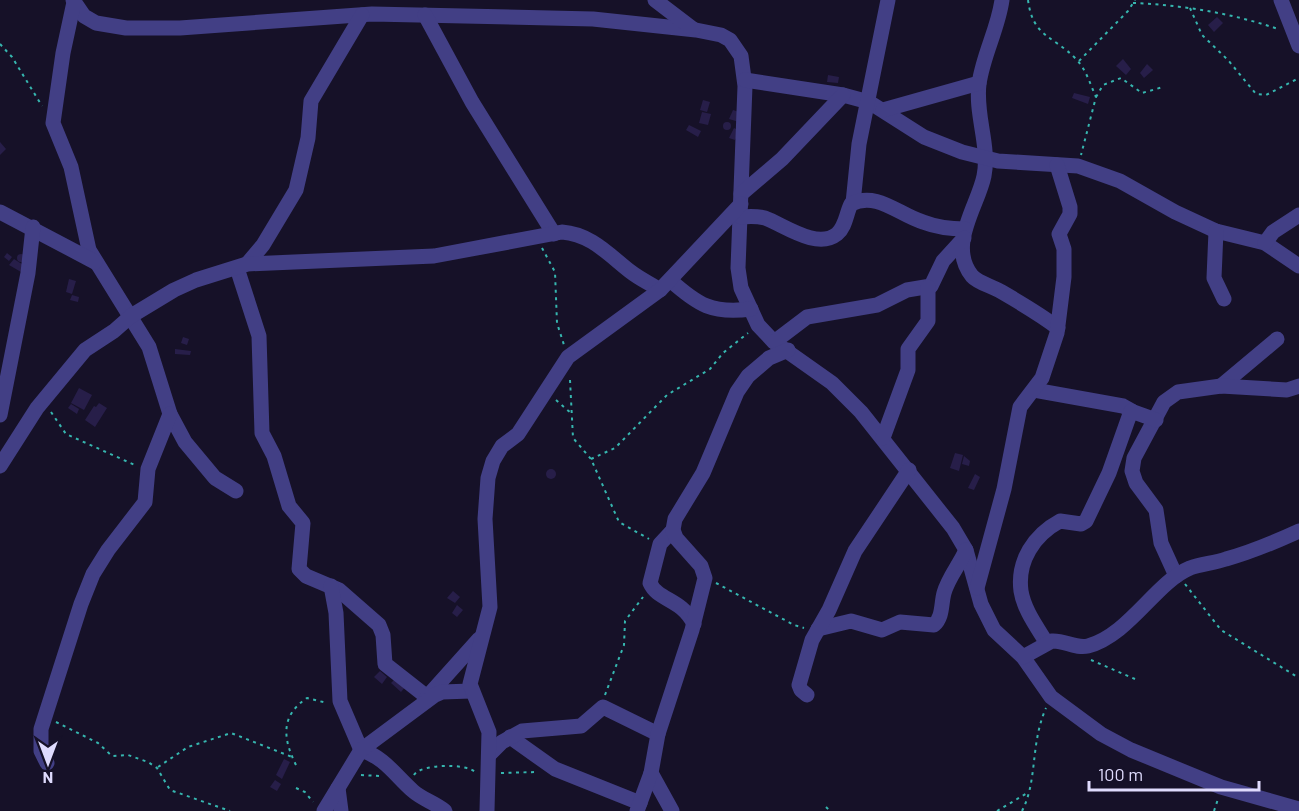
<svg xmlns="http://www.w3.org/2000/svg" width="1299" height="811" font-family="Barlow,sans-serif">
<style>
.building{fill:#271e49}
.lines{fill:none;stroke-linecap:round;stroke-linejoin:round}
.path{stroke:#36b6af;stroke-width:2;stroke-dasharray:3 4.5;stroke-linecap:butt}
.minor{stroke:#423f85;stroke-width:15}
</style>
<rect width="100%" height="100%" fill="#161128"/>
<!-- building -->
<g class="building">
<path d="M1217,17L1223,23L1214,32L1208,25Z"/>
<path d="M1123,59L1131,69L1126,75L1116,66Z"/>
<path d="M1147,64L1153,70L1144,78L1140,73Z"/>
<path d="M828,75L839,77L838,83L827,82Z"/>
<path d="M1074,93L1090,97L1088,104L1072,98Z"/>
<path d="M703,100L710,102L707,112L700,110Z"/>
<path d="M733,110L742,113L739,122L729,119Z"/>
<path d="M702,112L711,114L708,125L699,123Z"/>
<circle cx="727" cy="126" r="4"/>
<path d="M689,125L701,131L698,137L686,130Z"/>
<path d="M734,128L740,131L735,140L729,138Z"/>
<path d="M0,142L6,149L0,155Z"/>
<path d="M7,253L12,257L9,261L4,257Z"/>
<circle cx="21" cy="258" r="4"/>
<path d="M14,259L25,266L21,272L9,265Z"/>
<path d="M69,279L76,281L72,294L66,292Z"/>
<path d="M72,295L79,297L78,302L70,300Z"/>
<path d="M183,337L189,339L187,345L181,343Z"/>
<path d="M175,349L191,351L190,355L175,354Z"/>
<path d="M79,388L92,395L84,410L71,403Z"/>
<path d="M99,403L107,408L95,427L85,420L94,406L96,407Z"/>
<path d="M71,404L79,409L77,414L68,408Z"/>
<path d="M955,453L963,455L959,471L950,468Z"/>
<path d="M964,456L970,461L969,466L962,464Z"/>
<circle cx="551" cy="474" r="5"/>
<path d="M975,474L980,477L974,490L968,488Z"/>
<path d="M453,591L460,597L455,603L447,598Z"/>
<path d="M457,605L463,610L457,617L452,613Z"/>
<path d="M380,671L387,677L382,684L374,677Z"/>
<path d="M396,678L406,686L401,692L391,683Z"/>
<path d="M284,759L290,762L282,779L276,775Z"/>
<path d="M275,780L281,784L277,791L270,787Z"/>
</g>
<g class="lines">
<!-- path -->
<g class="path">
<path d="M1028,0C1033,38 1053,35 1076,59C1086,69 1090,84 1096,97L1081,155"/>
<path d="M1133,3C1182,5 1231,13 1278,29"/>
<path d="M1190,8L1202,35L1228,60L1256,94L1266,95L1299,78"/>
<path d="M0,44L12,57L42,106"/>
<path d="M1079,61L1128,11L1135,0"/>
<path d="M1096,97L1103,85L1121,78L1142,93L1163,87"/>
<path d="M542,248L555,272L557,323L564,345"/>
<path d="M570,380L573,438L591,459L619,522L649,539"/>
<path d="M556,400L572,414"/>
<path d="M51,412L66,434L137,466"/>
<path d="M591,459L615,448L667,395L710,369L723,353L748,333"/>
<path d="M716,583L794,625L804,628"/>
<path d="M1185,584L1221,630L1299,678"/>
<path d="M1091,660L1135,679"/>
<path d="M605,695L624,645L625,621L643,597"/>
<path d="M56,722L98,743L112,756L128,755L148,762L157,768L170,790L230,811"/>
<path d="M296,765C283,739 280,716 307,698L327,703"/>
<path d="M158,767L188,747L231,733L292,757"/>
<path d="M501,773L537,772"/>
<path d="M361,775L380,776"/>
<path d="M414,775C420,764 466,763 475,772"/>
<path d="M296,788L305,792L313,802"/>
<path d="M826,807L830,811"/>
<path d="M997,811L1029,792"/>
<path d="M1022,811C1038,780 1030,744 1046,708"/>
<path d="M1214,811L1218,799"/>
</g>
<!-- minor -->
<g class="minor">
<path d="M73,0L84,16L96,23L126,28H180L372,14L593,19L696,30L721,35L730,40L741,56L745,86L738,268L741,288L758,325L774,342L832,383L861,412L953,528L966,550L981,604L994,630L1023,657L1051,697L1101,734L1131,750L1221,787L1299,809"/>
<path d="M655,0L693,29"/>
<path d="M1002,0C998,29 983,55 979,84C975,115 990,146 984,176C978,206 947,245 972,276C978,283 992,286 1000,291C1019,302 1040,314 1058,328"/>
<path d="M1281,0L1299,46"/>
<path d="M74,2L63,53L53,123L71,167L89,250L149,347L170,414L185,442L215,478L236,491"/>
<path d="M425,15L472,102L554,234"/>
<path d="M745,80L843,95L869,102L924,137L962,152L998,161L1078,166L1120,181L1175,212L1216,231L1265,243L1299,266"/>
<path d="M883,110L979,83"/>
<path d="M741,194L782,159L843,95"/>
<path d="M853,203L859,144L888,0"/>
<path d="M0,212L95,262"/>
<path d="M741,217C750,216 757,216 765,218C784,225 817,250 837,234C846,226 846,214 851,204C877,191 899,215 923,222C936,227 951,229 965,229"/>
<path d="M1216,231L1214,278L1224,299"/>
<path d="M1265,243L1273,232L1299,215"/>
<path d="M247,264L263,245L296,190L308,138L311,101L362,15"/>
<path d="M237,268L259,336L262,433L274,456L289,506L303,523L299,569L306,576L339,590L379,625L383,635L385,664L427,697L426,701"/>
<path d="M670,280C698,305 712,314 751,309"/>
<path d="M774,342L807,317L877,305L907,290L931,286L943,261L964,238"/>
<path d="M1221,386L1277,339"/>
<path d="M1034,390L1123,406L1132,411"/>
<path d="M0,415L28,273L33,227"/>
<path d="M883,438L908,370V349L928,321V287"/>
<path d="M0,466L37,408L85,350L114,331L131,316L174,290L196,280L247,264L434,256L562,232C591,234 609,255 631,272C640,279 651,284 660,290"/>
<path d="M673,530L660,544L650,583C658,601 681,598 694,624"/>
<path d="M1176,576L1161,543L1156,510L1136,483L1132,471L1134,458L1164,402L1178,392L1221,386L1287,390L1299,386"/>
<path d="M331,586L336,613L340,701L361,750C384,757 395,775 413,791C422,799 435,803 445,811"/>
<path d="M977,588L1004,489L1020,407L1042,378L1057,333L1064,277V249L1059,234L1070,214V207L1057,165"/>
<path d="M818,629L851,621L882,630L900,622L934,625C943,617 941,604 944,593C948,578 960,564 966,550"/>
<path d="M1046,642C1037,627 1024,610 1021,591C1017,561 1034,535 1060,521L1081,524L1086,521L1109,473L1131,411L1156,420"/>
<path d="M1023,657L1052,641C1064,640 1076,649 1088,646C1129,635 1156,582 1190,568C1201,564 1214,563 1226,559C1251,552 1275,542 1299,531"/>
<path d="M807,695L801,690L799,685L812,640L829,610L855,551L909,470"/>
<path d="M427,697L479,639"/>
<path d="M510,737L555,769L640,803"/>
<path d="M490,754L502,742L522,731L581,726L603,707L658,734"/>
<path d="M47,763L41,751V729L81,604L93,574L108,550L145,502L148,469L170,414"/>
<path d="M651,773L672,811"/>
<path d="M338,788L341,811"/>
<path d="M324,811L361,750L435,695L442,692L471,691"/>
<path d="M487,811L489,732L470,684L490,607L485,519L488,478L493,461L502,446L518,434L568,357L660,290L741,204"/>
<path d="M637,811L651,773L658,734L692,630L705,578L701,566L676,538L673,530L675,519L703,473L737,392L748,376L769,358L788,350"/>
</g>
</g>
<!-- north arrow -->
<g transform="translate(48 763) rotate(180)" stroke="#161128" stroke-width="4.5" paint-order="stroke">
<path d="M0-4.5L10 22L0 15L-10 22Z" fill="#dfdbfd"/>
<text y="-9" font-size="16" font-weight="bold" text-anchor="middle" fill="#dfdbfd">N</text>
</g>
<!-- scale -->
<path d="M1089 781v9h170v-9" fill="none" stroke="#dfdbfd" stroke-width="3"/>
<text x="1098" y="781" font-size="18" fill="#dfdbfd" stroke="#161128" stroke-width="4.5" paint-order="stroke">100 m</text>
</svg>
